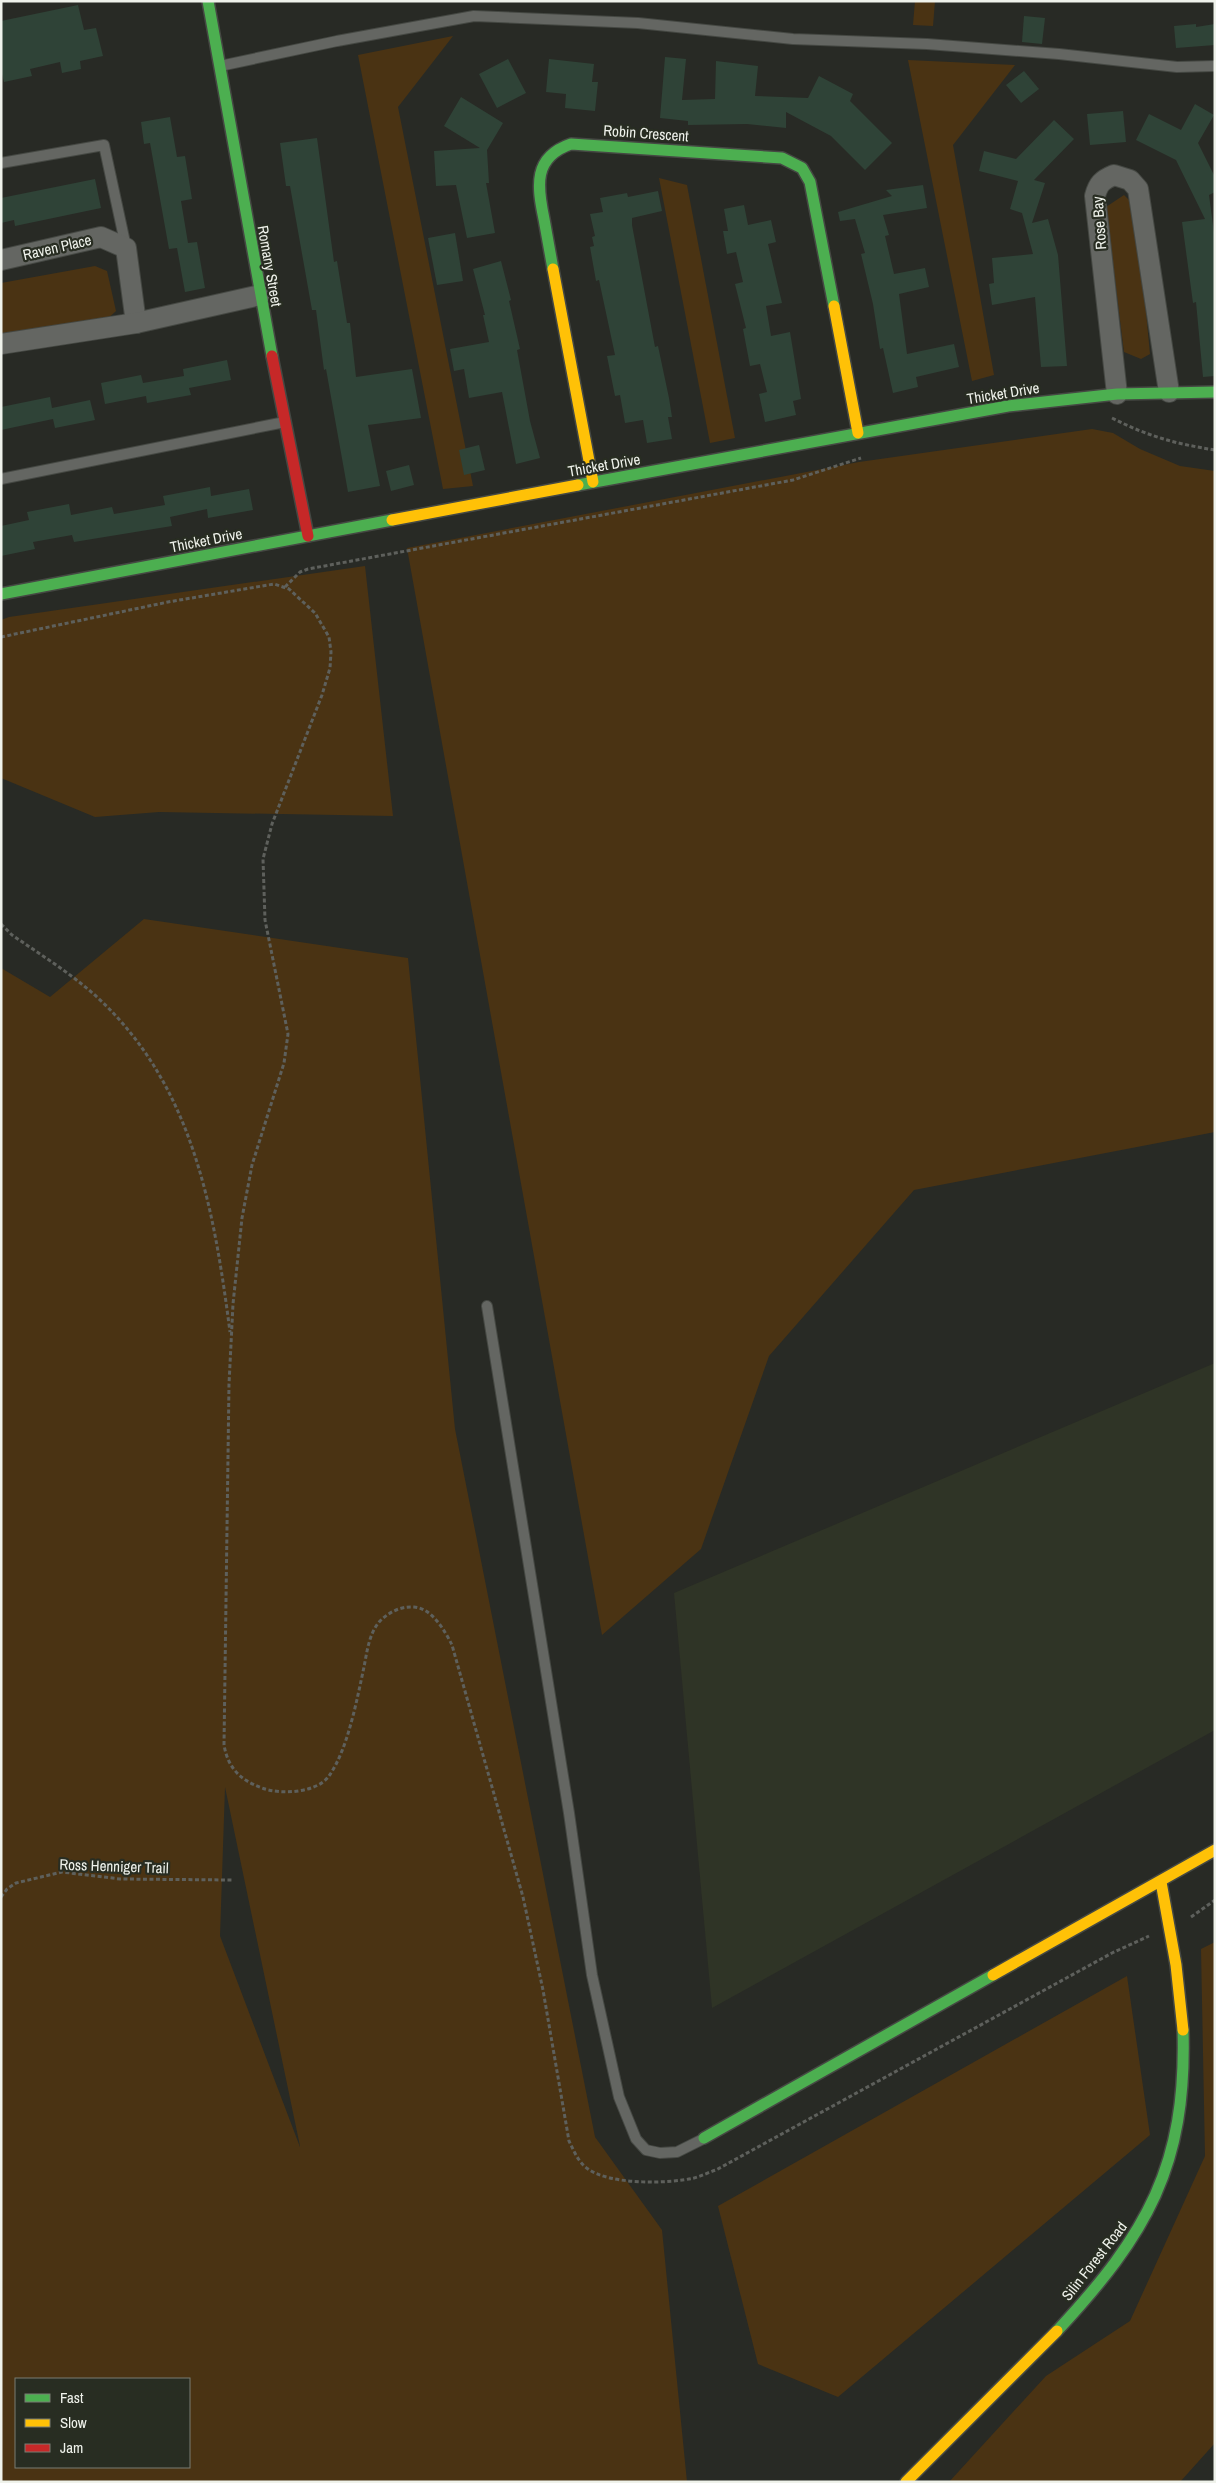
<svg xmlns="http://www.w3.org/2000/svg" width="1216" height="2483" font-family="'Archivo Narrow',sans-serif">
<style>
.built{fill:#2f3426}
.green{fill:#4a3313;fill-rule:evenodd}
.building{fill:#2f4337}
.lines{fill:none;stroke-linecap:round;stroke-linejoin:round}
.lane-casing{stroke:#454843;stroke-width:12}
.street-casing{stroke:#454843;stroke-width:22}
.fast-casing{stroke:#454843;stroke-width:14}
.slow-casing{stroke:#454843;stroke-width:14}
.jam-casing{stroke:#454843;stroke-width:14}
.path{stroke:#5e605c;stroke-width:3;stroke-dasharray:4 2.5;stroke-linecap:butt}
.lane{stroke:#646662;stroke-width:10}
.street{stroke:#646662;stroke-width:20}
.fast{stroke:#4caf50;stroke-width:11}
.slow{stroke:#ffc107;stroke-width:11}
.jam{stroke:#c62828;stroke-width:11}
.labels{text-anchor:middle;dominant-baseline:central;stroke-width:4.5;stroke-linejoin:round;paint-order:stroke}
.street-label{font-size:15px;fill:#eff2eb;stroke:#282d22}
</style>
<rect width="100%" height="100%" fill="#282a25"/>
<!-- built -->
<path class="built" d="M1215,1363V1730L712,2008L674,1593Z"/>
<!-- green -->
<g class="green">
<path d="M915,1H935L933,26L913,25Z"/>
<path d="M453,36L398,107L473,486L443,489L358,55Z"/>
<path d="M908,60L1015,65L953,145L994,375L972,381Z"/>
<path d="M659,178L687,185L735,438L710,443Z"/>
<path d="M1124,195L1136,207L1150,354L1141,359L1124,352L1106,207Z"/>
<path d="M95,266L107,271L116,311L104,322L1,337V283Z"/>
<path d="M1092,429L1113,433L1140,449L1180,466L1215,471V1132L914,1190L769,1356L701,1549L602,1635L407,548L859,462Z"/>
<path d="M365,566L393,816L159,812L95,817L1,778V620L9,617Z"/>
<path d="M144,919L408,958L455,1429L595,2137L662,2230L687,2482H1V968L50,997ZM225,1787L300,2146V2147L220,1936ZM16,2379H189V2467H16Z"/>
<path d="M1215,1942V2443L1180,2482H949L1046,2376L1130,2321L1205,2156L1201,1949Z"/>
<path d="M1127,1976L1150,2135L838,2397L758,2364L718,2206Z"/>
</g>
<!-- building -->
<g class="building">
<path d="M78,5L84,30L96,28L103,56L80,61L81,69L62,73L60,62L30,69L32,76L4,82L1,70V21Z"/>
<path d="M1024,16L1045,18L1042,44L1022,42Z"/>
<path d="M1196,24V27L1215,24V45L1176,48L1174,26Z"/>
<path d="M665,57L686,59L682,100L715,99L716,61L758,66L755,96L808,98L819,76L853,94L850,101L892,143L865,170L831,136L786,112V128L747,124L688,125V121L660,118Z"/>
<path d="M508,59L526,93L497,108L479,74Z"/>
<path d="M549,59L594,64L592,82H598L595,111L565,108L566,94L546,92Z"/>
<path d="M1024,71L1039,89L1021,103L1006,85Z"/>
<path d="M461,97L503,123L487,150L489,183H486L495,233L467,238L456,185L436,186L434,151L480,148L444,126Z"/>
<path d="M1195,104L1214,115L1198,143L1215,177V192L1209,195L1215,240V376L1203,377L1196,302L1193,303L1182,222L1205,219L1176,160L1136,140L1149,114L1181,130Z"/>
<path d="M1123,111L1126,142L1090,145L1087,114Z"/>
<path d="M170,117L177,157L185,156L192,199L181,201L188,243L197,242L205,288L185,292L177,248L169,249L150,143L144,144L141,122Z"/>
<path d="M1054,120L1074,139L1034,180L1045,183L1032,223L1048,219L1058,255L1067,366L1041,367L1035,297L992,305L989,284L994,283L992,258L1033,254L1022,213L1010,209L1018,181L979,171L984,151L1016,159Z"/>
<path d="M317,138L334,262L337,261L347,323H350L356,377L412,369L421,418L368,425L380,486L348,492L326,369L324,370L316,310H312L290,186H286L280,143Z"/>
<path d="M95,179L101,208L15,226L14,220L1,223V198Z"/>
<path d="M923,185L927,208L883,215L889,235L885,236L894,274L925,268L929,287L899,294L907,354L954,344L959,367L916,377L918,387L893,393L883,348L880,349L873,304L861,254L865,253L855,219L840,221L838,212L892,196L886,190Z"/>
<path d="M658,191L662,211L632,218V225L655,347L658,346L669,398L672,417H668L672,439L647,443L643,420L625,423L620,395L615,396L607,356L615,355L599,280L596,281L590,247L594,246L592,237L595,236L590,214L603,212L600,198L627,193L628,197Z"/>
<path d="M744,205L748,225L771,220L776,242L768,244L782,303L766,306L771,336L790,332L801,399L793,401L796,415L765,422L759,394L767,392L760,364L750,366L743,329L746,328L735,284L743,282L736,252L727,254L723,231H728L724,209Z"/>
<path d="M455,233L463,281L437,285L428,238Z"/>
<path d="M501,261L511,300L509,301L520,349L517,350L530,421L540,458L516,464L502,392L469,398L464,369L454,371L450,349L489,342L483,315H485L473,269Z"/>
<path d="M227,360L231,380L189,388L191,395L147,403L146,396L105,404L101,383L141,375L143,383L184,376L183,369Z"/>
<path d="M50,397L52,408L90,400L95,420L55,428L53,419L1,430V407Z"/>
<path d="M479,445L485,470L464,475L459,450Z"/>
<path d="M409,465L414,485L391,491L386,471Z"/>
<path d="M210,487L211,496L249,489L253,510L208,518L207,509L170,517L172,526L74,542L72,535L33,542L35,549L1,556V526L29,520L27,512L69,504L71,515L112,507L114,514L165,505L163,496Z"/>
</g>
<g class="lines">
<defs>
<g id="lane">
<path d="M220,66L337,41L474,16L638,23L793,39L927,44L1059,54L1177,67L1215,66"/>
<path d="M1,163L104,145L126,247"/>
<path d="M1,479L285,422"/>
<path d="M487,1306L569,1813L592,1975L619,2097L636,2139L646,2150L660,2153L677,2152L703,2139"/>
</g>
<g id="street">
<path d="M1,260L101,237L126,248L136,323"/>
<path d="M1,344L136,323L260,295"/>
<path d="M1117,394L1095,196C1098,184 1102,180 1114,175L1130,180L1138,189L1169,392"/>
</g>
<g id="fast">
<path d="M208,1L272,356"/>
<path d="M553,269C550,252 547,235 544,219C537,186 533,157 571,144L782,158L802,168L810,182L834,306"/>
<path d="M578,485L1008,406L1117,394L1215,392"/>
<path d="M1,594L392,520"/>
<path d="M704,2138L993,1975"/>
<path d="M1057,2331C1147,2234 1187,2166 1183,2030"/>
</g>
<g id="slow">
<path d="M553,269L593,482"/>
<path d="M834,306L858,433"/>
<path d="M392,520L578,485"/>
<path d="M1161,1882L1176,1965L1183,2030"/>
<path d="M993,1975L1215,1850"/>
<path d="M906,2482L1057,2331"/>
</g>
<path id="jam" d="M272,356L308,536"/>
</defs>
<!-- lane casing -->
<use href="#lane" class="lane-casing"/>
<!-- street casing -->
<use href="#street" class="street-casing"/>
<!-- fast casing -->
<use href="#fast" class="fast-casing"/>
<!-- slow casing -->
<use href="#slow" class="slow-casing"/>
<!-- jam casing -->
<use href="#jam" class="jam-casing"/>
<!-- path -->
<g class="path">
<path d="M1112,418C1147,436 1176,444 1215,450"/>
<path d="M285,587L300,572L308,569L793,480L861,458"/>
<path d="M1,637L168,602L274,584L289,589L315,613L329,637L331,652L330,668L322,695L272,824L263,859L265,920L288,1034L284,1063L252,1165L242,1218L233,1304L229,1384L224,1745C228,1768 240,1780 262,1788C280,1795 317,1793 329,1776C348,1749 357,1699 364,1667C367,1652 369,1633 380,1621C389,1612 401,1606 414,1607C432,1608 445,1631 452,1645L523,1897L543,1990L569,2141C574,2151 578,2162 588,2169C610,2185 668,2184 694,2178C702,2176 709,2172 716,2170L1112,1953L1149,1936"/>
<path d="M1,924L12,935C41,955 72,974 98,998C193,1086 214,1209 230,1332"/>
<path d="M1,1897L7,1889L16,1883L62,1872L120,1879L232,1880"/>
<path d="M1191,1917L1215,1900"/>
</g>
<!-- lane -->
<use href="#lane" class="lane"/>
<!-- street -->
<use href="#street" class="street"/>
<!-- fast -->
<use href="#fast" class="fast"/>
<!-- slow -->
<use href="#slow" class="slow"/>
<!-- jam -->
<use href="#jam" class="jam"/>
</g>
<g class="labels">
<!-- street labels -->
<g class="street-label">
<text transform="translate(646 133) rotate(4)">Robin Crescent</text>
<text transform="translate(1099 223) rotate(-94)">Rose Bay</text>
<text transform="translate(57 247) rotate(-13)">Raven Place</text>
<text transform="translate(270 266) rotate(80)">Romany Street</text>
<text transform="translate(1003 393) rotate(-9)">Thicket Drive</text>
<text transform="translate(604 465) rotate(-10)">Thicket Drive</text>
<text transform="translate(206 540) rotate(-11)">Thicket Drive</text>
<text transform="translate(114 1866) rotate(2)">Ross Henniger Trail</text>
<text transform="translate(1094 2261) rotate(-52)">Silin Forest Road</text>
</g>
</g>
<!-- border -->
<rect width="1216" height="2483" fill="none" stroke="#eff2eb" stroke-width="5"/>
<!-- legend -->
<rect x="15" y="2378" width="175" height="90" fill="#282d22" stroke="#787c72"/>
<rect x="25" y="2394" width="25" height="8" fill="#4caf50" stroke="#787c72"/>
<text x="60" y="2403" font-size="15" fill="#eff2eb">Fast</text>
<rect x="25" y="2419" width="25" height="8" fill="#ffc107" stroke="#787c72"/>
<text x="60" y="2428" font-size="15" fill="#eff2eb">Slow</text>
<rect x="25" y="2444" width="25" height="8" fill="#c62828" stroke="#787c72"/>
<text x="60" y="2453" font-size="15" fill="#eff2eb">Jam</text>
</svg>
